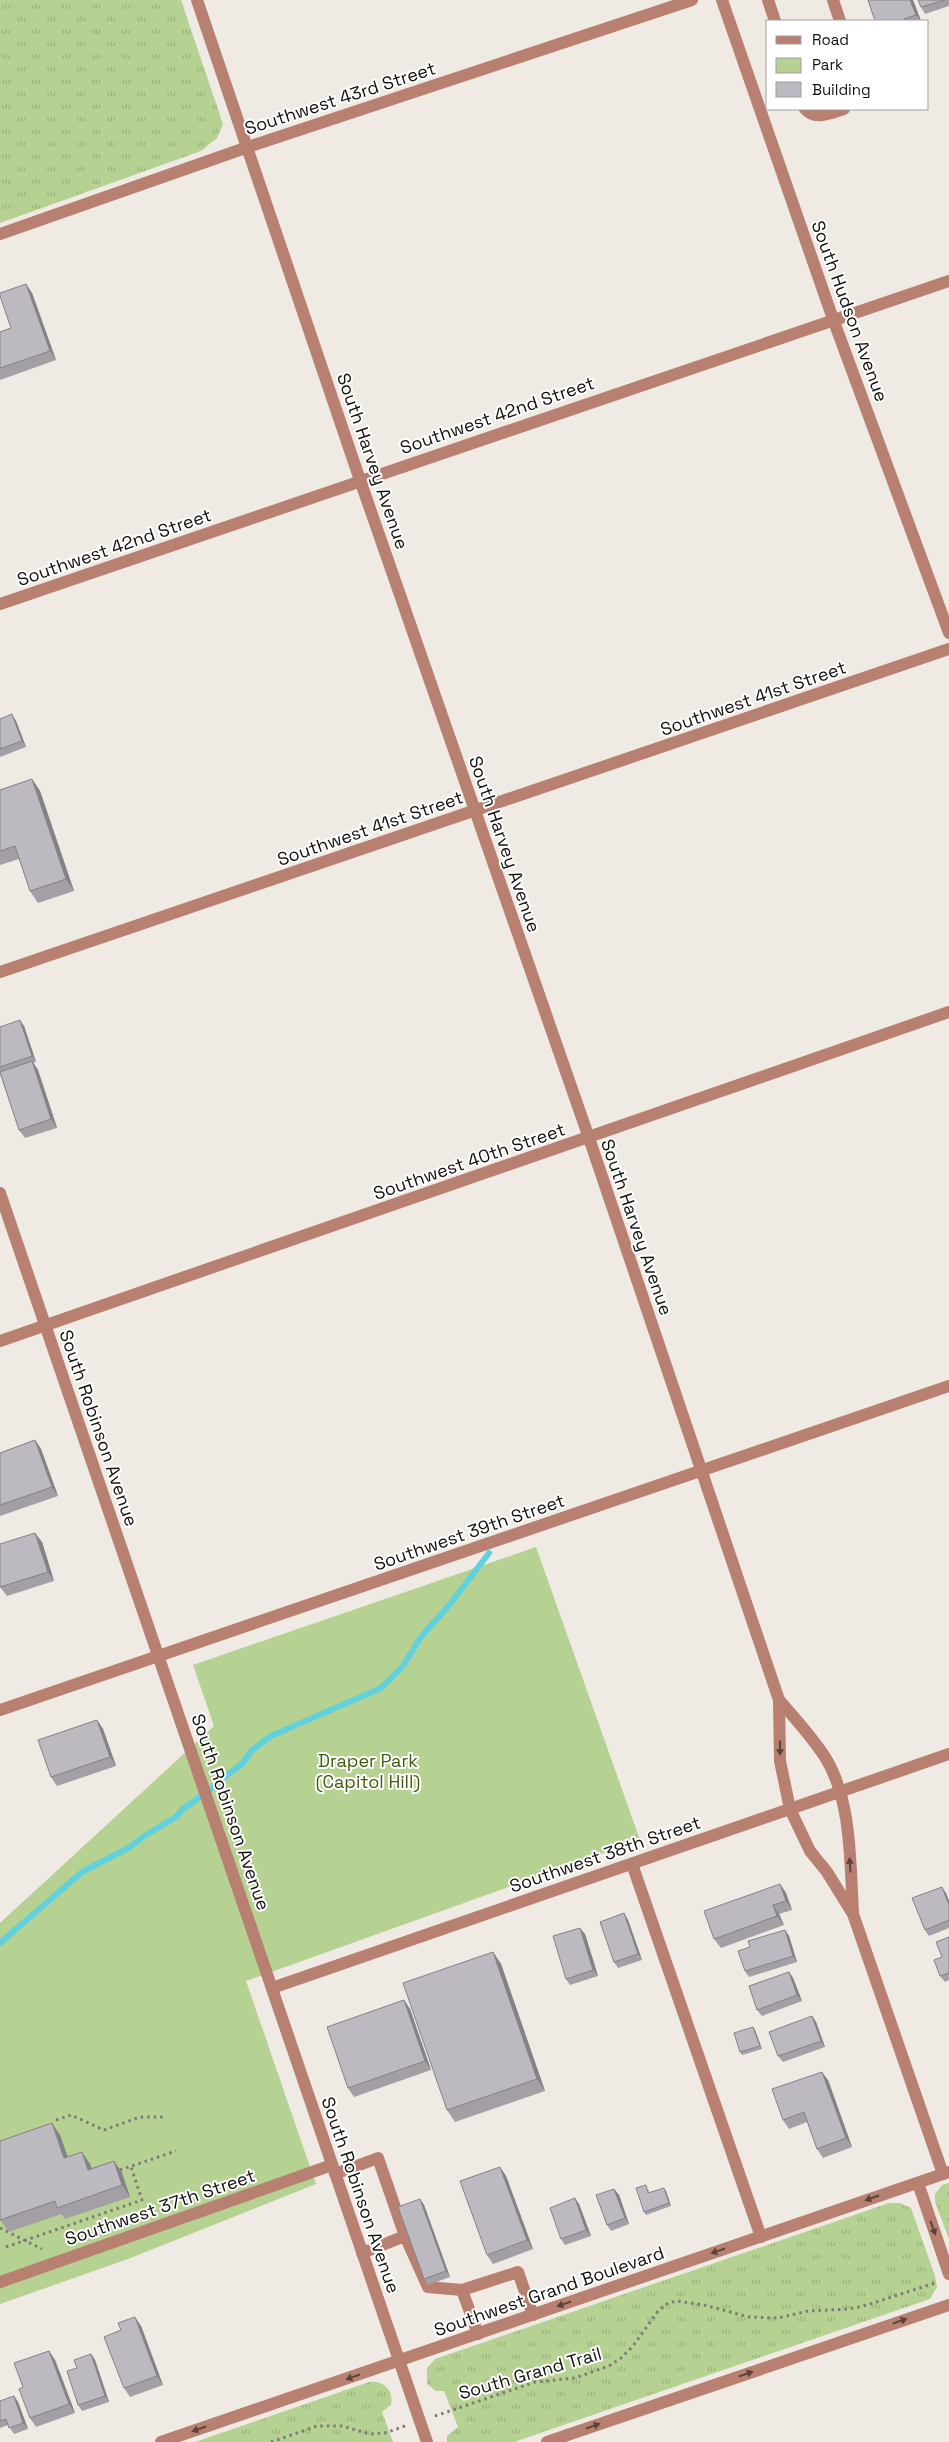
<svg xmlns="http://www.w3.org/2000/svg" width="949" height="2442" font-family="'Space Grotesk',sans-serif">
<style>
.grass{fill:url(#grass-tufts)}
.green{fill:#b5d292}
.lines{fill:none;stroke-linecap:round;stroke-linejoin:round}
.stream{stroke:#62d1de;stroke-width:6}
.path{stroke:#7e7a76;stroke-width:3;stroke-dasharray:2.5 4;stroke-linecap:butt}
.service{stroke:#b88071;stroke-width:12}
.minor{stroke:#b88071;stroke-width:12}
.tertiary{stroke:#b88071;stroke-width:12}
.wall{fill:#a39fa5}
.shaded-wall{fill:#848286}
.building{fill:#bdb9c0;stroke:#848286}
.oneway{fill:#5d423b}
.labels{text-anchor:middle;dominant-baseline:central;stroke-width:4;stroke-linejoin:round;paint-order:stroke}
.street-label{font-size:18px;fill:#12100e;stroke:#fff}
.park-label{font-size:18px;fill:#3f5a0c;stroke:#fff}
</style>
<defs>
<pattern id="grass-tufts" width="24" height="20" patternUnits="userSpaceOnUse" patternTransform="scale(1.25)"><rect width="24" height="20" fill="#b5d292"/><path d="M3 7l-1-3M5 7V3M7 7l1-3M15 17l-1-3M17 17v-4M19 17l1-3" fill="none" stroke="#9bb37d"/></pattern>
</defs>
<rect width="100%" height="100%" fill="#f0eae4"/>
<!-- grass -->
<g class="grass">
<path d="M0,0H181L223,124L217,138L201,151L0,223Z"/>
<path d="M949,2183V2239L935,2202V2194L942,2185Z"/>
<path d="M889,2203H900L911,2208L935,2276L937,2287L930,2299L514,2442H447V2436L458,2427L444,2391H436L427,2384V2368L435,2359Z"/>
<path d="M369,2382C384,2380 394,2391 391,2405L382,2412L393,2442H195Z"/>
</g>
<!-- green -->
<path class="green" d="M536,1547L640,1840L246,1981L316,2184L128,2259L0,2304V1923L214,1726L193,1665Z"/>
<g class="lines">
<!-- stream -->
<path class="stream" d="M0,1943L82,1872L130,1847L144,1836L176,1817L183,1809L211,1789L219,1781L242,1764L251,1751L271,1736L381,1688L403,1666L420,1638L451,1603L489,1553"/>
<!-- path -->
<g class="path">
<path d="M56,2120L71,2115L104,2130L140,2117H164"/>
<path d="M120,2170L176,2151"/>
<path d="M0,2228L42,2249"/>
<path d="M6,2247L142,2200L131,2167"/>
<path d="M435,2416L535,2382L575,2378L609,2366L621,2358L633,2346L658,2311L668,2303L677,2301L704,2305L749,2317L778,2318L808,2311L849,2309L867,2305L935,2283"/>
<path d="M271,2442L317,2426H342L370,2434L385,2433L405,2426"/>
</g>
<!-- service -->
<g class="service">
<path d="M768,0L775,21"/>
<path d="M833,0L840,21"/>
<path d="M805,109C815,121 831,113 844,109"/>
<path d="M632,1864L761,2237"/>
<path d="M335,2174L378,2158L405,2236"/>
<path d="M362,2253L405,2236L428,2287L462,2290"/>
<path d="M478,2334L462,2290L518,2272L533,2315"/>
</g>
<!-- minor -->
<g class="minor">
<path d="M197,0L360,480L589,1138L779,1700"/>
<path d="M722,0L833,319L949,633"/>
<path d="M0,234L248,147L692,0"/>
<path d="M0,604L949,281"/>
<path d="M0,972L949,649"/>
<path d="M0,1341L949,1012"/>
<path d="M0,1710L949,1386"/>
<path d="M272,1988L949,1754"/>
<path d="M0,2282L332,2165"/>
</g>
<!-- tertiary -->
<g class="tertiary">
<path d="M0,1193L427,2442"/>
<path d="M779,1700L780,1761L790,1809L810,1851L827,1872L853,1914L943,2174"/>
<path d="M779,1700C795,1718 812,1737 825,1757C852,1800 850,1864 853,1912"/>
<path d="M918,2183L949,2274"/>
<path d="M161,2442L949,2172"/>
<path d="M547,2442L949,2305"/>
</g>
</g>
<!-- wall -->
<g class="wall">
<path d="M868,0H913L921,21H875Z"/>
<path d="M918,0H949V6L925,14L921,7Z"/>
<path d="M26,284L32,293L56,360L0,380V332L11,328Z"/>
<path d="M0,719L16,721L26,747L0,757Z"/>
<path d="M32,779L40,791L74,891L38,903L30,891L19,859L0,865V790Z"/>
<path d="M24,1026L36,1062L33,1063L38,1070L57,1128L25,1138L19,1130L0,1074V1027Z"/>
<path d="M35,1440L41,1449L58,1496L0,1516V1453Z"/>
<path d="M42,1542L54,1581L7,1596L0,1587Z"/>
<path d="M97,1720L103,1729L116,1766L57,1786L51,1777Z"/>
<path d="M780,1884L786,1893L792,1910L779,1914L784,1925L721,1948L714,1939Z"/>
<path d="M946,1893L949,1901V1928L929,1936L925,1930Z"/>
<path d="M624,1913L628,1920L642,1960L618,1968L614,1962Z"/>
<path d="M785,1930L789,1936L797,1962L749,1977L745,1971L750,1947Z"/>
<path d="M585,1934L598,1976L570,1985L566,1979Z"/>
<path d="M949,1937V1980L945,1982L940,1976L942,1957Z"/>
<path d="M493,1952L501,1964L545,2091L455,2122L447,2110Z"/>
<path d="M789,1972L793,1978L802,2001L762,2016L757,2010Z"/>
<path d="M404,2000L410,2009L431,2070L354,2097L348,2088Z"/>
<path d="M812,2016L816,2022L825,2047L783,2062L778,2056Z"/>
<path d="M753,2027L755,2030L762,2049L742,2055L740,2052Z"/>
<path d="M828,2080L852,2147L823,2158L817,2149L807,2122L789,2129L783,2120Z"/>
<path d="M60,2135L68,2157L90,2164L92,2168L114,2161L122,2173L130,2197L65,2219L61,2214L9,2232L0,2220Z"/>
<path d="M500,2167L506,2176L533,2249L493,2264L487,2255Z"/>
<path d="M648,2188L649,2193L666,2191L671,2206L646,2215L644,2212Z"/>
<path d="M614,2189L619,2195L629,2224L611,2231L607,2225Z"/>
<path d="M420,2199L424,2205L450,2277L428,2285L424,2279Z"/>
<path d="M579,2204L591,2236L565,2245L561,2239Z"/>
<path d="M141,2326L163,2385L130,2397L124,2388Z"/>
<path d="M49,2351L55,2360L75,2413L36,2427L30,2418L23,2387Z"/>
<path d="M91,2354L95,2360L109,2402L82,2411L78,2405L77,2368Z"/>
<path d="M14,2396L18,2402L28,2429L14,2434L8,2425L0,2428V2401Z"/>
</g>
<!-- shaded-wall -->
<g class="shaded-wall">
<path d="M910,0H913L921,21L916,15Z"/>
<path d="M26,284L32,293L56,360L50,351Z"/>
<path d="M12,714L16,721L26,747L22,741Z"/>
<path d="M32,779L40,791L74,891L66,879Z"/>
<path d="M20,1020L24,1026L36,1062L32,1056Z"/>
<path d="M32,1061L38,1070L57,1128L51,1119Z"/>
<path d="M35,1440L41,1449L58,1496L52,1487Z"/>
<path d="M35,1533L42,1542L54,1581L48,1572Z"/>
<path d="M97,1720L103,1729L116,1766L110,1757Z"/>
<path d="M780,1884L786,1893L792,1910L786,1901Z"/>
<path d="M942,1887L946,1893L949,1901V1905Z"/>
<path d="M773,1905L779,1914L784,1925L777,1916Z"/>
<path d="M624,1913L628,1920L642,1960L638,1954Z"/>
<path d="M580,1928L585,1934L598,1976L593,1970Z"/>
<path d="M785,1930L789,1936L797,1962L793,1956Z"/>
<path d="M493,1952L501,1964L545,2091L537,2079Z"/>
<path d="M789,1972L793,1978L802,2001L797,1995Z"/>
<path d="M404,2000L410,2009L431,2070L425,2061Z"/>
<path d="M812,2016L816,2022L825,2047L821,2041Z"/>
<path d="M753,2027L755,2030L762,2049L760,2046Z"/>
<path d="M822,2072L828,2080L852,2147L846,2138Z"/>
<path d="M52,2123L60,2135L72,2170L64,2158Z"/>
<path d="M82,2152L90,2164L96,2181L88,2170Z"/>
<path d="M114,2161L122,2173L130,2197L122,2185Z"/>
<path d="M500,2167L506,2176L533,2249L527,2240Z"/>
<path d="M664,2188L666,2191L671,2206L669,2203Z"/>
<path d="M614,2189L619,2195L629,2224L625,2218Z"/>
<path d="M575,2198L579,2204L591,2236L586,2230Z"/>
<path d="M420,2199L424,2205L450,2277L446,2271Z"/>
<path d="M135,2317L141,2326L163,2385L157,2376Z"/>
<path d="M49,2351L55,2360L75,2413L69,2404Z"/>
<path d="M91,2354L95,2360L109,2402L105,2396Z"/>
<path d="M14,2396L18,2402L28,2429L23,2423Z"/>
</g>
<!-- building -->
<g class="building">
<path d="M868,0H910L916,15L904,19L905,21H875Z"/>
<path d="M918,0H945L921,7Z"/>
<path d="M26,284L50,351L0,368V332L11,328L0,296V293Z"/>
<path d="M12,714L22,741L0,749V719Z"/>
<path d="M32,779L66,879L30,891L15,846L0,851V790Z"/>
<path d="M20,1020L32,1056L0,1067V1027Z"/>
<path d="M32,1061L51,1119L19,1130L0,1072Z"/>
<path d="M35,1440L52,1487L0,1505V1453Z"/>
<path d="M35,1533L48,1572L0,1587V1544Z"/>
<path d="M97,1720L110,1757L51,1777L38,1740Z"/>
<path d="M780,1884L786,1901L773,1905L777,1916L714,1939L704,1911Z"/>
<path d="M942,1887L949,1905V1920L925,1930L912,1898Z"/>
<path d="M624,1913L638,1954L614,1962L600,1922Z"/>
<path d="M580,1928L593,1970L566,1979L553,1936Z"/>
<path d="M785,1930L793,1956L745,1971L738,1951L750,1947L748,1941Z"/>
<path d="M949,1937V1973L940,1976L934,1960L942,1957L936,1942Z"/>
<path d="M493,1952L537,2079L447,2110L403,1983Z"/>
<path d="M789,1972L797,1995L757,2010L749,1986Z"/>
<path d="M404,2000L425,2061L348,2088L327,2027Z"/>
<path d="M812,2016L821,2041L778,2056L769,2032Z"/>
<path d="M753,2027L760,2046L740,2052L734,2033Z"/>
<path d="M822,2072L846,2138L817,2149L804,2112L783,2120L772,2089Z"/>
<path d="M52,2123L64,2158L82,2152L88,2170L114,2161L122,2185L57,2208L55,2201L0,2220V2141Z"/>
<path d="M500,2167L527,2240L487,2255L460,2181Z"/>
<path d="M646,2185L648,2193L664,2188L669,2203L644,2212L636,2188Z"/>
<path d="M614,2189L625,2218L607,2225L596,2195Z"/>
<path d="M575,2198L586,2230L561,2239L550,2208Z"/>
<path d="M420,2199L446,2271L424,2279L398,2207Z"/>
<path d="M135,2317L157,2376L124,2388L104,2337L121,2330L118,2323Z"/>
<path d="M49,2351L69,2404L30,2418L19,2389L23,2387L14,2363Z"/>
<path d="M91,2354L105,2396L78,2405L67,2371L77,2368L74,2360Z"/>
<path d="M14,2396L23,2423L9,2428L6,2419L0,2421V2401Z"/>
</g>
<!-- one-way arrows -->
<defs><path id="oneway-solid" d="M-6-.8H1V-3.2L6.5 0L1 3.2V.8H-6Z" transform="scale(1.25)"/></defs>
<g class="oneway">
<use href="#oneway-solid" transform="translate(780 1748) rotate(91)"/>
<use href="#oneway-solid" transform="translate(850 1865) rotate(-94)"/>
<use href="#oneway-solid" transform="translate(872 2198) rotate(161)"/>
<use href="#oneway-solid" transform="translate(933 2228) rotate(71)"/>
<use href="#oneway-solid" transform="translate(718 2251) rotate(161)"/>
<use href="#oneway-solid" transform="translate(564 2304) rotate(161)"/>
<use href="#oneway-solid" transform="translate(900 2321) rotate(-19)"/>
<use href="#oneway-solid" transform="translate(746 2374) rotate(-19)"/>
<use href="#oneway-solid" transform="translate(353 2377) rotate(161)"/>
<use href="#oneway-solid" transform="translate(593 2426) rotate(-19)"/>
<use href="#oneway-solid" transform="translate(199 2429) rotate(161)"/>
</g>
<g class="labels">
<!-- street labels -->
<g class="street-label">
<text transform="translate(340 98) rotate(-18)">Southwest 43rd Street</text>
<text transform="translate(850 311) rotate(70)">South Hudson Avenue</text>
<text transform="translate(497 415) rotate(-19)">Southwest 42nd Street</text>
<text transform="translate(373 461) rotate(71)">South Harvey Avenue</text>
<text transform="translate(114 547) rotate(-19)">Southwest 42nd Street</text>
<text transform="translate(753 698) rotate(-19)">Southwest 41st Street</text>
<text transform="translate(370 828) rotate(-19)">Southwest 41st Street</text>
<text transform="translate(505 844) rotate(71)">South Harvey Avenue</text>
<text transform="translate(469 1161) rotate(-19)">Southwest 40th Street</text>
<text transform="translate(637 1227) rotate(71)">South Harvey Avenue</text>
<text transform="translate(99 1428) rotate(71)">South Robinson Avenue</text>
<text transform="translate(469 1532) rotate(-19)">Southwest 39th Street</text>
<text transform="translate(231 1812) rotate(71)">South Robinson Avenue</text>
<text transform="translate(605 1854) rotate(-19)">Southwest 38th Street</text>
<text transform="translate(361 2195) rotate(71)">South Robinson Avenue</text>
<text transform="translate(160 2207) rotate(-19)">Southwest 37th Street</text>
<text transform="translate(549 2291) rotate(-19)">Southwest Grand Boulevard</text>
<text transform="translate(530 2373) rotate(-16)">South Grand Trail</text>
</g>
<!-- park labels -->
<g class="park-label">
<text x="368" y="1760">Draper Park<tspan x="368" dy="21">(Capitol Hill)</tspan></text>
</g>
</g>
<!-- legend -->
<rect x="766" y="20" width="162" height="90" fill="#ffffff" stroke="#a09f9f"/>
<rect x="776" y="36" width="25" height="8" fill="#b88071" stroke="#a09f9f"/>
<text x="812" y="45" font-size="15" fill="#12100e">Road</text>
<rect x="776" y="58" width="25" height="15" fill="#b5d292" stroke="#a09f9f"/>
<text x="812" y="70" font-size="15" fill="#12100e">Park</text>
<rect x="776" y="82" width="25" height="15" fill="#bdb9c0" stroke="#a09f9f"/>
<text x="812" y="95" font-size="15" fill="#12100e">Building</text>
</svg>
